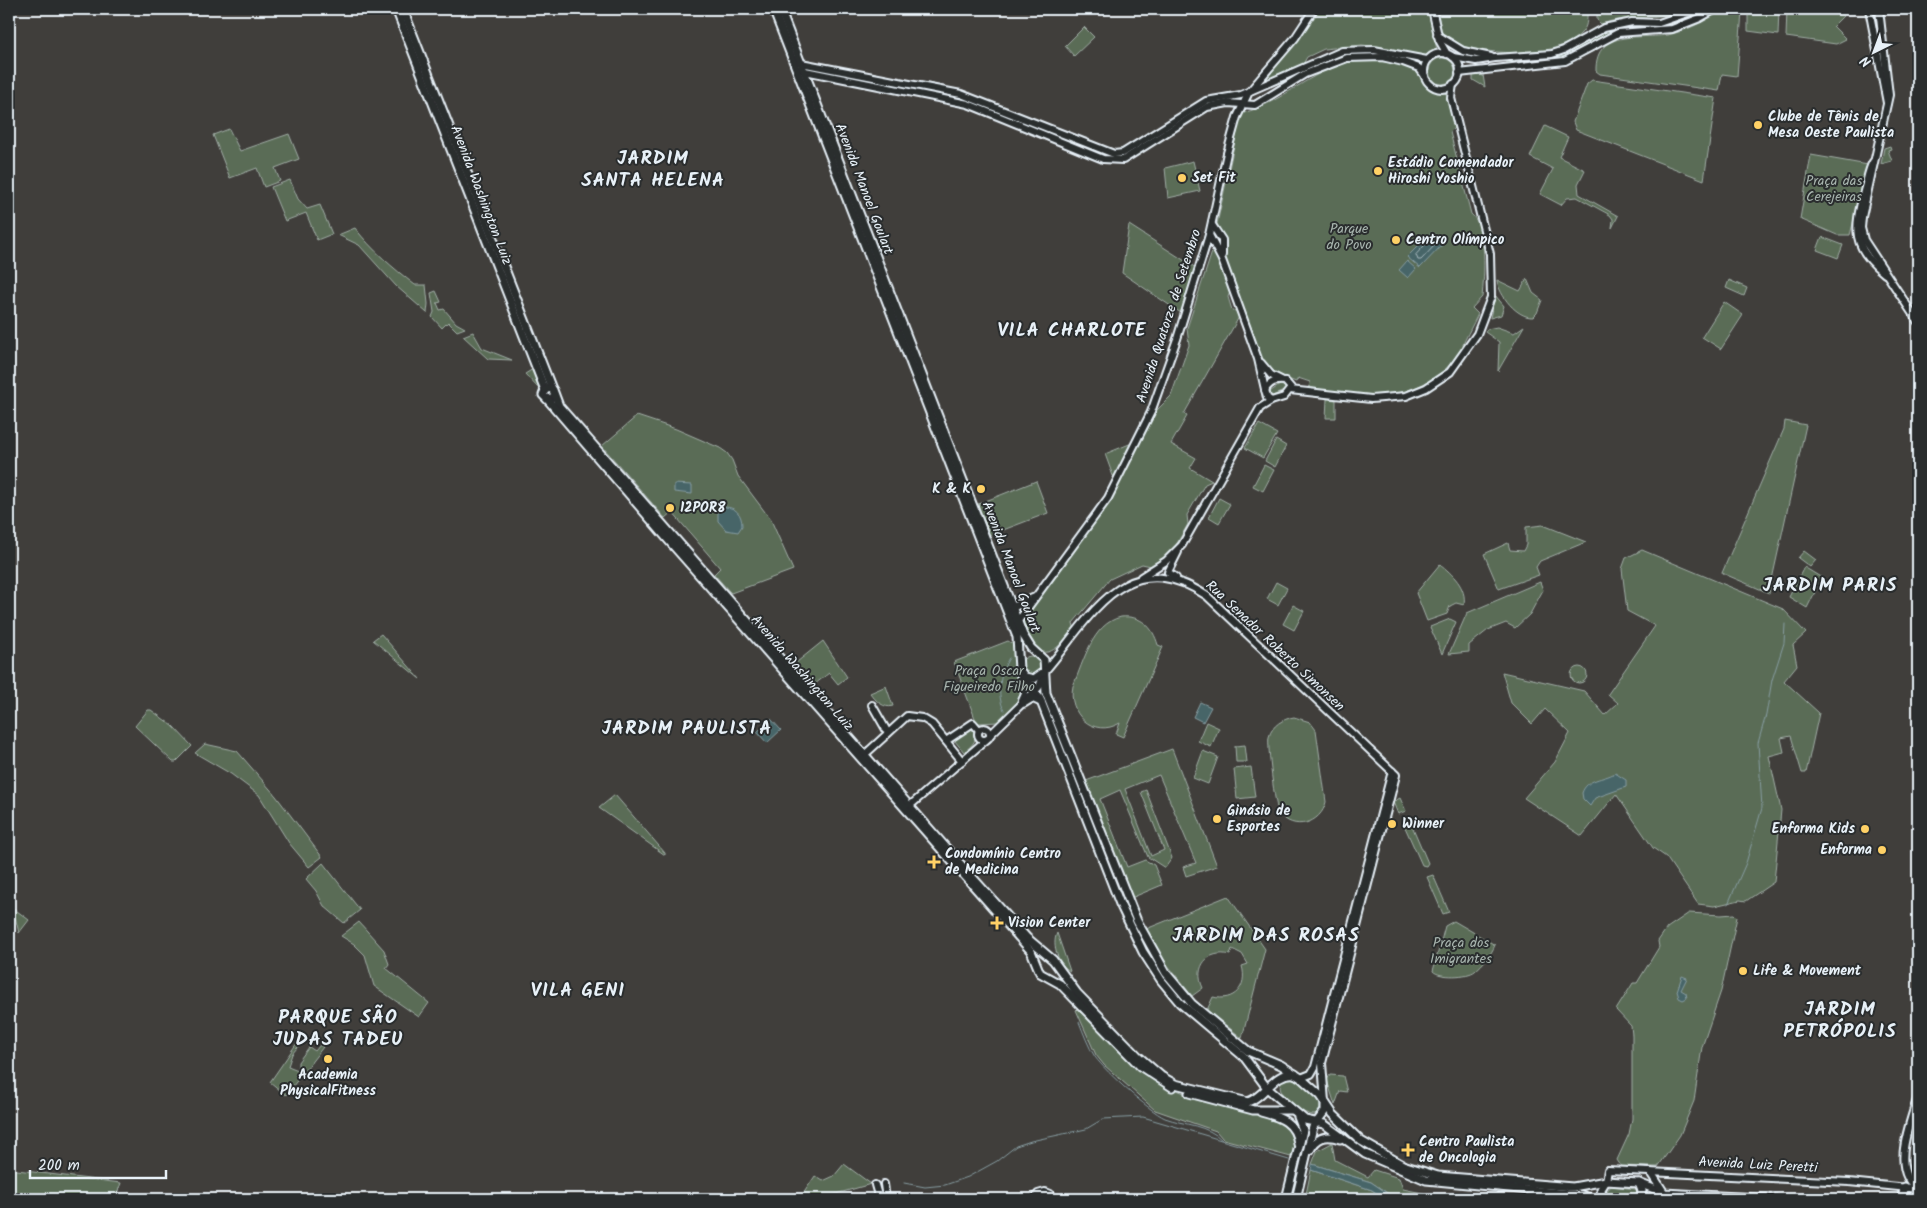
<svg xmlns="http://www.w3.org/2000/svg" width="1927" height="1208" font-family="Kalam,sans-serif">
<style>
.green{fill:#5a6c56;stroke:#a1aea7}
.water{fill:#476568;stroke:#879da2}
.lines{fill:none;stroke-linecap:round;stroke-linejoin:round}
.shore{stroke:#a8b9be;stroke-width:1}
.stream{stroke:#879da2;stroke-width:1}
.tertiary-casing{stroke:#e8f1f8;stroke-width:10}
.secondary-casing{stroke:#e8f1f8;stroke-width:11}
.tertiary{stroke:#2a2d2e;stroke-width:6}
.secondary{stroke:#2a2d2e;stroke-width:7}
.poi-dot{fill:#ffd166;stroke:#2a2d2e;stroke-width:2}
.labels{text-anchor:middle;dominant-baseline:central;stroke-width:4;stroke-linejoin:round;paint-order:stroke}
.poi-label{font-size:14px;font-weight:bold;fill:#e8f1f8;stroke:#2a2d2e;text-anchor:start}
.park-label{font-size:14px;fill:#a8b5af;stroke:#2a2d2e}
.street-label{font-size:14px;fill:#e8f1f8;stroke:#2a2d2e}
.district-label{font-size:19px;font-weight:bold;letter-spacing:1px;fill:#e8f1f8;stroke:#2a2d2e}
</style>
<rect width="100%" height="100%" fill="#403e3b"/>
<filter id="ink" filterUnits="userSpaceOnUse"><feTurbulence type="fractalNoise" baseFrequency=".02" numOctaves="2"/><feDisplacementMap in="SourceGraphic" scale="10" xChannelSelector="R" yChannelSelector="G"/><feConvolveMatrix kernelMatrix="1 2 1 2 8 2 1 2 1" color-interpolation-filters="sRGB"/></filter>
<g filter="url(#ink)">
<!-- green -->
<g class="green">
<path d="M1318,9H1428L1437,50L1426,57H1419L1387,48L1362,45L1324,49L1307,57L1303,64L1261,83L1298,40Z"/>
<path d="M1437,9H1587C1587,16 1588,25 1583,31C1562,59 1492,55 1462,46C1455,44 1448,38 1442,34Z"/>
<path d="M1597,9H1688C1660,21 1630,14 1601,24L1597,20Z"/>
<path d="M1704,9H1710L1671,26L1617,30L1564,58L1507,66V61C1525,60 1546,61 1564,54C1579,48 1592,34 1608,30C1643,21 1671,29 1704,9Z"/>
<path d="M1725,9H1740L1742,12L1737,76L1722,74L1719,91L1600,74L1596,71C1595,26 1644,41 1672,34C1691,29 1708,19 1725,9Z"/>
<path d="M1748,9H1779L1778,35L1748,31Z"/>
<path d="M1787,9H1839L1843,16L1833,26L1846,39L1836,44L1786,37Z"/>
<path d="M1084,27L1094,37L1074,56L1065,46Z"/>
<circle cx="1442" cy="71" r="13"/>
<path d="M1360,60C1378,61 1399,62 1415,71C1430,80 1422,89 1446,93L1454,128L1450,132L1471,214C1488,227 1484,278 1482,297L1472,308L1478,314C1474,323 1461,345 1461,352C1421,404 1368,399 1309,387L1310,382L1298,378L1296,382C1279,376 1269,371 1260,355L1224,257V238L1217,224L1240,118L1243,113C1285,102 1316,65 1360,60Z"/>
<path d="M1473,75H1483L1485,87L1473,80Z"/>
<path d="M1592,80L1716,98L1704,180L1576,130L1573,122L1587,84Z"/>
<path d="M1545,126L1568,137L1559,157L1585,170L1578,184L1579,194L1618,216L1612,228L1613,219L1610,215L1577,197L1567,198L1561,205L1540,194L1553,169L1530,157Z"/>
<path d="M229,129L240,151L289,134L299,159L275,168L280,181L264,187L257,168L230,178L213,135Z"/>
<path d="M1890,146L1891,149L1888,150L1892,161L1881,164L1884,148Z"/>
<path d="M1811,155L1868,165L1850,235H1837L1800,219Z"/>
<path d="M1193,161L1200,191L1168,198L1165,168Z"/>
<path d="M290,180L298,199L307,209L320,205L332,234L317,240L306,213L285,221L271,187Z"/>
<path d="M1129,225L1196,268L1181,313L1122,273Z"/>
<path d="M355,228C372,250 393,268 415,285H426L428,304L427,313L396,286L359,245L338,235Z"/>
<path d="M1822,237L1843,245L1838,258L1817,250Z"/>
<path d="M1213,249L1230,292L1228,297L1232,310L1236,311L1239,317L1184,414L1187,416L1171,444L1196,458L1190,468L1212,481L1205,484L1187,515L1188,524L1172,552L1162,561L1151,566L1142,564L1110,579L1073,623L1075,630C1046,661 1039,661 1022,621L1110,501L1157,410L1171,396L1189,345L1187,328Z"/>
<path d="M1527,279L1533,293L1542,300L1537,313L1533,317C1517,318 1499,295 1497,280L1520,291Z"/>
<path d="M1729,280L1747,288L1744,296L1726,288Z"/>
<path d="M436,291L441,302L437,303L440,310L444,309L456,323L465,328L457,331L448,322L442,328L432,317L434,312L431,293Z"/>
<path d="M1495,295L1504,306L1501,315L1490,318Z"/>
<path d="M1724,302L1743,315L1721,349L1702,337Z"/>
<path d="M1524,326L1498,371L1499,342L1485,332L1487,329L1497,327L1514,333Z"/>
<path d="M473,332L482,348L512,360L488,359L463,336Z"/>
<path d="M533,369L541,386L539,389L525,374Z"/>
<path d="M1280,385L1286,387V390L1270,397L1268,393Z"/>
<path d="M1327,399L1336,400V418H1326Z"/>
<path d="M637,416L676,429L720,448L727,453L732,460L738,476L771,520L793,570L731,593L729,591L714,574L720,568L672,512L665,518L602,446Z"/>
<path d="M1785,421L1806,425L1769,593L1722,573L1784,429Z"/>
<path d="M1259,424L1277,434L1263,458L1245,448Z"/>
<path d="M1276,440L1286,446L1275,467L1265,461Z"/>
<path d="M1132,443L1116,475L1113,476L1105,454Z"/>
<path d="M1264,465L1274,470L1263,491L1253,486Z"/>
<path d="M1036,481L1048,513L990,535L978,504Z"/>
<path d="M1219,498L1230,504L1219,523L1209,517Z"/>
<path d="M1543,525L1586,542L1540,561L1536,567L1539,575L1499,589L1484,554L1508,543L1510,550L1523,551L1526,545V527Z"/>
<path d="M1642,550L1783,609L1806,633L1793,645L1797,665L1784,681L1819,713L1806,773H1802L1791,736L1781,738L1784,752L1769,756L1781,810L1774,882L1746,901L1740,900L1714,906L1698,904L1666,857L1653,848L1616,794L1582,836L1524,798L1555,762L1570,733L1545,709L1532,724L1511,703L1502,672L1584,691L1605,715L1618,703L1608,694L1655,626L1627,611L1622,569L1626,558Z"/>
<path d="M1804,551L1816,560L1810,567L1798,558Z"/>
<path d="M1440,564C1452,574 1467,587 1464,605L1456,603L1450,606L1447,614L1427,621L1416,593Z"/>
<path d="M1804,567L1822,578L1807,608L1789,597Z"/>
<path d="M1276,582L1287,588L1278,605L1267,599Z"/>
<path d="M1540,582L1543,590L1530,614L1515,628L1506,623L1488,630L1469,645V652L1449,654L1467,613Z"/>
<path d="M1293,605L1304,611L1294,630L1283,624Z"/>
<path d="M1121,617C1141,615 1153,627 1158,645L1163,647L1123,737L1116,734L1120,723C1093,739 1067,713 1073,686C1084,661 1092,624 1121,617Z"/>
<path d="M1450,619L1456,622L1442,654L1430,627Z"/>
<path d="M381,634L420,679L373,640Z"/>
<path d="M823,641L847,677L838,684L829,673L810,688L792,666Z"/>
<path d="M1008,641L1015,645L1016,671L1022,687V695L1017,704L998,722L979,723L976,721L954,662Z"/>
<circle cx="1031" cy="666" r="10"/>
<circle cx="1579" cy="675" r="8"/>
<path d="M886,686L893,706C884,709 876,701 870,693Z"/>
<path d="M148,710H151L173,726L192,746L176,762H173L135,726Z"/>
<path d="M1294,717L1310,722L1316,730L1326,802C1321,824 1293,832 1279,813C1275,808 1267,744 1269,737C1272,725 1283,719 1294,717Z"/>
<path d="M1206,722L1219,728L1211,747L1198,741Z"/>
<path d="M971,729L976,733C976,743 971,746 964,752L954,740Z"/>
<path d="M205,744L237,751L276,796L322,857L309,867L289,843L259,795L231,774L195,753Z"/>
<path d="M1245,745L1247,762H1236L1235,746Z"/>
<path d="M1172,749L1217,866L1186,876L1183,867L1196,863L1159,775L1125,789L1151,856L1164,850L1141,792L1146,790L1172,858L1165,868L1148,857L1120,790L1100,799L1127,867L1145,860L1154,865L1162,885L1131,898L1086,781Z"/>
<path d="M1203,751L1218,757L1208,784L1193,778Z"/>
<path d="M1251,767L1255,797L1237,799L1234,769Z"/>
<path d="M615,795L665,853V855L599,808Z"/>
<path d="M1400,798L1406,811L1398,814L1393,802Z"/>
<path d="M1407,819L1410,821L1428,863L1426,866L1422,865L1404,825Z"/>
<path d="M323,863L360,910L344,923L324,906L316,891L306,879Z"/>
<path d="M1433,875L1449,912L1443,914L1427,877Z"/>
<path d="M1228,896L1265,949L1242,1038L1207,1010L1213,997C1234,1002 1248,987 1242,966L1248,964L1242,954L1232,949L1230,955C1208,949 1193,967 1203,988L1192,996L1163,959L1146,929Z"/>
<path d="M13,908L29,920L19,933Z"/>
<path d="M1689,913L1721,915L1734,914L1737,917L1721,991L1702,1047L1694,1101L1680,1135L1658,1167L1621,1166L1617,1160L1629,1134L1632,1119V1035L1631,1026L1616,1010L1633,983H1637L1659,947L1658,941L1667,928Z"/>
<path d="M1454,921L1495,945C1491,955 1483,964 1475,971C1468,977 1439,978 1433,971L1445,926Z"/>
<path d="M359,922L384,950L389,964L386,968L429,1003L419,1017L374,986L365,955L354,944L341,936Z"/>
<path d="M1057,933L1070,971C1059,965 1051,946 1057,933Z"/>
<path d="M1079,1007L1155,1081L1189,1095L1280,1119L1293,1133L1295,1140L1291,1157L1223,1139L1216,1131L1155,1110L1104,1065L1096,1055L1076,1010Z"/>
<path d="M299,1040L302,1042L292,1054L288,1066L298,1070V1062L309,1047L315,1051L320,1045L323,1047L286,1095L270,1082Z"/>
<path d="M1330,1075L1343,1076L1347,1092L1340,1091L1335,1105L1327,1080Z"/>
<path d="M1288,1077L1298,1081L1320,1100V1110L1315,1115C1301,1116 1264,1087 1288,1077Z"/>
<path d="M1332,1143L1335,1160L1368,1177L1374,1170L1399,1178L1403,1189L1451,1199H1396L1371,1182L1312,1164L1317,1151Z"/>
<path d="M844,1164L871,1184L818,1199H776L801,1197L815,1176L823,1181L834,1176Z"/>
<path d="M9,1169L121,1183L115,1199H9Z"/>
<path d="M1311,1170L1372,1190L1385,1199H1305Z"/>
<path d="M1611,1186L1636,1189L1638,1195L1634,1199H1609L1606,1192Z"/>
</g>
<!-- water -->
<g class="water">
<path d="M1432,232L1444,243L1420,268L1407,257Z"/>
<path d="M1407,261L1416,269L1408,278L1399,270Z"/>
<path d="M674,484L692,485V494L674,492Z"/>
<path d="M724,507C736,507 742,514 742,526L738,532L726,530L718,521V511Z"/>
<path d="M1200,702L1211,707L1203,722L1193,717Z"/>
<path d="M771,719L781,730L767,743L757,732Z"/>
<path d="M1615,773L1626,780V787L1595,798L1590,806L1583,799L1582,793C1587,778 1603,780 1615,773Z"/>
<path d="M1682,976L1687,978L1681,990L1686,993L1687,998L1683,1000L1679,998L1677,991Z"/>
<path d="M1312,1164L1371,1182L1396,1199H1385L1372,1190L1311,1170Z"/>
</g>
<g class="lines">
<!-- shore -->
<path class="shore" d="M1430,240H1433L1435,245L1421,260H1418L1416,255Z"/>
<!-- stream -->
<g class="stream">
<path d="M1004,710C996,695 1000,672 1009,658"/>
<path d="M1728,904L1746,863L1762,808L1758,743L1766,715L1772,680L1784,643L1785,624"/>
<path d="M1079,1022C1084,1034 1088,1046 1095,1057C1107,1073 1148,1110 1165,1118C1184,1125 1208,1125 1222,1140"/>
<path d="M904,1183L925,1187L945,1185L968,1177L997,1161L1016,1146L1031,1141L1086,1129L1103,1119L1143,1117L1289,1160"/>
</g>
<defs>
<g id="tertiary">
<path d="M1432,9L1439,40L1447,54"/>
<path d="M1869,9L1887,103"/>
<path d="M1879,9L1889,95L1862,217L1861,228L1864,240L1918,322"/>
<path d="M1437,35L1463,51L1491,57"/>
<circle cx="1442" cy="71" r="18"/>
<path d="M1453,57L1476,61L1495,58L1552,54L1564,50L1604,28L1632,22L1659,23L1699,9"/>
<path d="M797,60L801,63L961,94L1114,154L1123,153L1206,101L1241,95L1342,51L1374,50L1427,60"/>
<path d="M800,70L968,104L1103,159L1123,160L1207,107L1228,103L1255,105L1305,74L1347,58L1382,57L1403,62L1419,68L1425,76"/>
<path d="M1459,73L1565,61L1618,33L1672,29L1700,18L1716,9"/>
<path d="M1873,162C1868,170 1867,182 1864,191C1854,229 1851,247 1885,274"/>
<path d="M1212,225L1222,240V255"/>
<path d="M1209,235L1222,260L1258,359L1267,398L1271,401"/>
<path d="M1261,363L1271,375L1281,380"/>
<path d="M1290,390L1371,399L1406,396L1426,388L1450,372L1477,334L1491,297L1490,254L1451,98L1453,84"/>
<path d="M1141,577L1166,561L1182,545L1260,408L1271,401L1284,397L1291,388L1285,381C1275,380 1270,382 1265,390"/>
<path d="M1176,578L1168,572L1178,552"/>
<path d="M1018,621L1108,498L1151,412L1177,339L1209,235L1227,153L1237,117L1249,92L1295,38L1314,9"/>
<path d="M1020,674L1025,694L1021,703"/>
<path d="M872,705L888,733"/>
<circle cx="984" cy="734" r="6"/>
<path d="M990,735L1039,687L1045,671C1092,616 1126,542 1207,596L1396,775L1322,1063L1325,1102"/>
<path d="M946,741L973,723L979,730"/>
<path d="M861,758L907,716L922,718L932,724L962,761"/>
<path d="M906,809L986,740"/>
<path d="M1301,1078L1311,1074L1315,1067L1392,771"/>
<path d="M1606,1181L1608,1170L1849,1182L1918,1189"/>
<path d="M884,1184L886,1199"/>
<path d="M875,1185L879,1199"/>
<path d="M1916,1188C1890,1168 1911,1121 1918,1096"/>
<path d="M1035,1199L1038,1194L1045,1192L1050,1194L1054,1199"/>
</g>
<g id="secondary">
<path d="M396,9L545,390L543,395L547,399L551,398"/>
<path d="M403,9L552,389"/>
<path d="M773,9L1017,637L1019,669L1040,699L1120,904L1143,952L1161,980L1180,1003L1244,1057L1267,1088L1305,1120L1324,1124L1365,1154L1426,1180L1581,1195L1593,1199"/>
<path d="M780,9L1023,635L1031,648L1044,660L1046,693L1137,921L1166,973L1192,1004L1248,1051L1281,1065L1301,1078L1321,1096L1333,1114L1361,1141L1403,1165L1438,1176L1573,1187L1606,1181L1639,1183L1664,1193L1775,1199"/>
<path d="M545,390L550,388L553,390L559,406L956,859L1027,938L1053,960L1077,993L1139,1057L1161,1076L1175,1084L1248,1102C1266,1096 1274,1071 1295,1074"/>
<path d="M547,399L670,542L1031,951L1040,973L1060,984L1140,1066L1172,1087"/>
<path d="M1013,607L1034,598"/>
<path d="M1025,677L1034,679L1045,671"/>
<path d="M1024,703L1032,698L1041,702"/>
<path d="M1189,1093L1253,1110H1292"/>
<path d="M1261,1112C1280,1117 1296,1122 1298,1144"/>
<path d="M1310,1150C1317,1137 1326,1134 1340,1139"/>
<path d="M1651,1173L1664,1193"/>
<path d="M1639,1183L1642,1191L1640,1199"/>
<path d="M1286,1199L1303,1130L1298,1117"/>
<path d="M1296,1199L1313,1127L1325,1111V1103"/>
<path d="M1602,1199L1601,1189L1606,1181"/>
<path d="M1901,1199L1905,1187"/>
</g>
</defs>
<!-- tertiary casing -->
<use href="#tertiary" class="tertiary-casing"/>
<!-- secondary casing -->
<use href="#secondary" class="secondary-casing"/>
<!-- tertiary -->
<use href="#tertiary" class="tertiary"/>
<!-- secondary -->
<use href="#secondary" class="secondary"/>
</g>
</g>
<!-- markers -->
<g class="poi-dot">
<circle cx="1758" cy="125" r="5"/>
<circle cx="1378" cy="171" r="5"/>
<circle cx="1182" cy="178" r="5"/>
<circle cx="1396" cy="240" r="5"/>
<circle cx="981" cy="489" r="5"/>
<circle cx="670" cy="508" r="5"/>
<circle cx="1217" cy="819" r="5"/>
<circle cx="1392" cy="824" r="5"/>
<circle cx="1865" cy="829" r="5"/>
<circle cx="1882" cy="850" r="5"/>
<path d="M931.5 854.5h5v5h5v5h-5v5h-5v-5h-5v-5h5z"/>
<path d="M994.5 915.5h5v5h5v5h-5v5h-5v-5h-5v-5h5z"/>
<circle cx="1743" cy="971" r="5"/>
<circle cx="328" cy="1059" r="5"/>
<path d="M1405.5 1142.5h5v5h5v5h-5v5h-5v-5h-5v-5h5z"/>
</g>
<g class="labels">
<!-- poi labels -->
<g class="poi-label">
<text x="1768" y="117">Clube de Tênis de<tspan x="1768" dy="16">Mesa Oeste Paulista</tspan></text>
<text x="1388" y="163">Estádio Comendador<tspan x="1388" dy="16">Hiroshi Yoshio</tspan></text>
<text x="1192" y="178">Set Fit</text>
<text x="1406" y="240">Centro Olímpico</text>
<text x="971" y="489" text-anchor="end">K &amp; K</text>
<text x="680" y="508">12POR8</text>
<text x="1227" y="811">Ginásio de<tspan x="1227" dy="16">Esportes</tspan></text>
<text x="1402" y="824">Winner</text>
<text x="1855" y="829" text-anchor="end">Enforma Kids</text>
<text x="1872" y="850" text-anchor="end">Enforma</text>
<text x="945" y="854">Condomínio Centro<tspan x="945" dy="16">de Medicina</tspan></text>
<text x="1008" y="923">Vision Center</text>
<text x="1753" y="971">Life &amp; Movement</text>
<text x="328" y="1075" text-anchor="middle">Academia<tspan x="328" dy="16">PhysicalFitness</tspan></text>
<text x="1419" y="1142">Centro Paulista<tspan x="1419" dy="16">de Oncologia</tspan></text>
</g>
<!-- park labels -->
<g class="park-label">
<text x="1834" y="181">Praça das<tspan x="1834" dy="16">Cerejeiras</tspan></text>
<text x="1349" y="229">Parque<tspan x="1349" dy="16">do Povo</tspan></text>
<text x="989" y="671">Praça Oscar<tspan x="989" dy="16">Figueiredo Filho</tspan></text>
<text x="1461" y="943">Praça dos<tspan x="1461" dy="16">Imigrantes</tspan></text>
</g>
<!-- street labels -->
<g class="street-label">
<text transform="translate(864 189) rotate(69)">Avenida Manoel Goulart</text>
<text transform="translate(481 195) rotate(69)">Avenida Washington Luiz</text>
<text transform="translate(1169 316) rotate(-72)">Avenida Quatorze de Setembro</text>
<text transform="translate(1011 567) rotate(69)">Avenida Manoel Goulart</text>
<text transform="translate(1275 646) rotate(43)">Rua Senador Roberto Simonsen</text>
<text transform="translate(802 673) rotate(49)">Avenida Washington Luiz</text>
<text transform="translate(1758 1165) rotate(3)">Avenida Luiz Peretti</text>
</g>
<!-- district labels -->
<g class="district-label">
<text x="653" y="159">JARDIM<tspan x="653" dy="22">SANTA HELENA</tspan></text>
<text x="1072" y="331">VILA CHARLOTE</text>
<text x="1830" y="586">JARDIM PARIS</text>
<text x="687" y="729">JARDIM PAULISTA</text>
<text x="1266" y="936">JARDIM DAS ROSAS</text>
<text x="578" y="991">VILA GENI</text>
<text x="1840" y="1010">JARDIM<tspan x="1840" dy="22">PETRÓPOLIS</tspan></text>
<text x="338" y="1018">PARQUE SÃO<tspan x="338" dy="22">JUDAS TADEU</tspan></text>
</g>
</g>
<!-- margin -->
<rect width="1927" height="1208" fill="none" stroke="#2a2d2e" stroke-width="30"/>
<rect x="15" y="15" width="1897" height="1178" fill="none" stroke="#e8f1f8" stroke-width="2" filter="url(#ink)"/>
<!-- north arrow -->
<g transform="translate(1874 52) rotate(222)" stroke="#2a2d2e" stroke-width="4" paint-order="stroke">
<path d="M0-4L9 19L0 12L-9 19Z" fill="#e8f1f8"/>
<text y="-8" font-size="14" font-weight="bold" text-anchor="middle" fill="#e8f1f8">N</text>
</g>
<!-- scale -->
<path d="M30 1170v8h136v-8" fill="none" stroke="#e8f1f8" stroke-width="2.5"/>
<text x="38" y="1170" font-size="15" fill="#e8f1f8" stroke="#2a2d2e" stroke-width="4" paint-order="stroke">200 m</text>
</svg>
